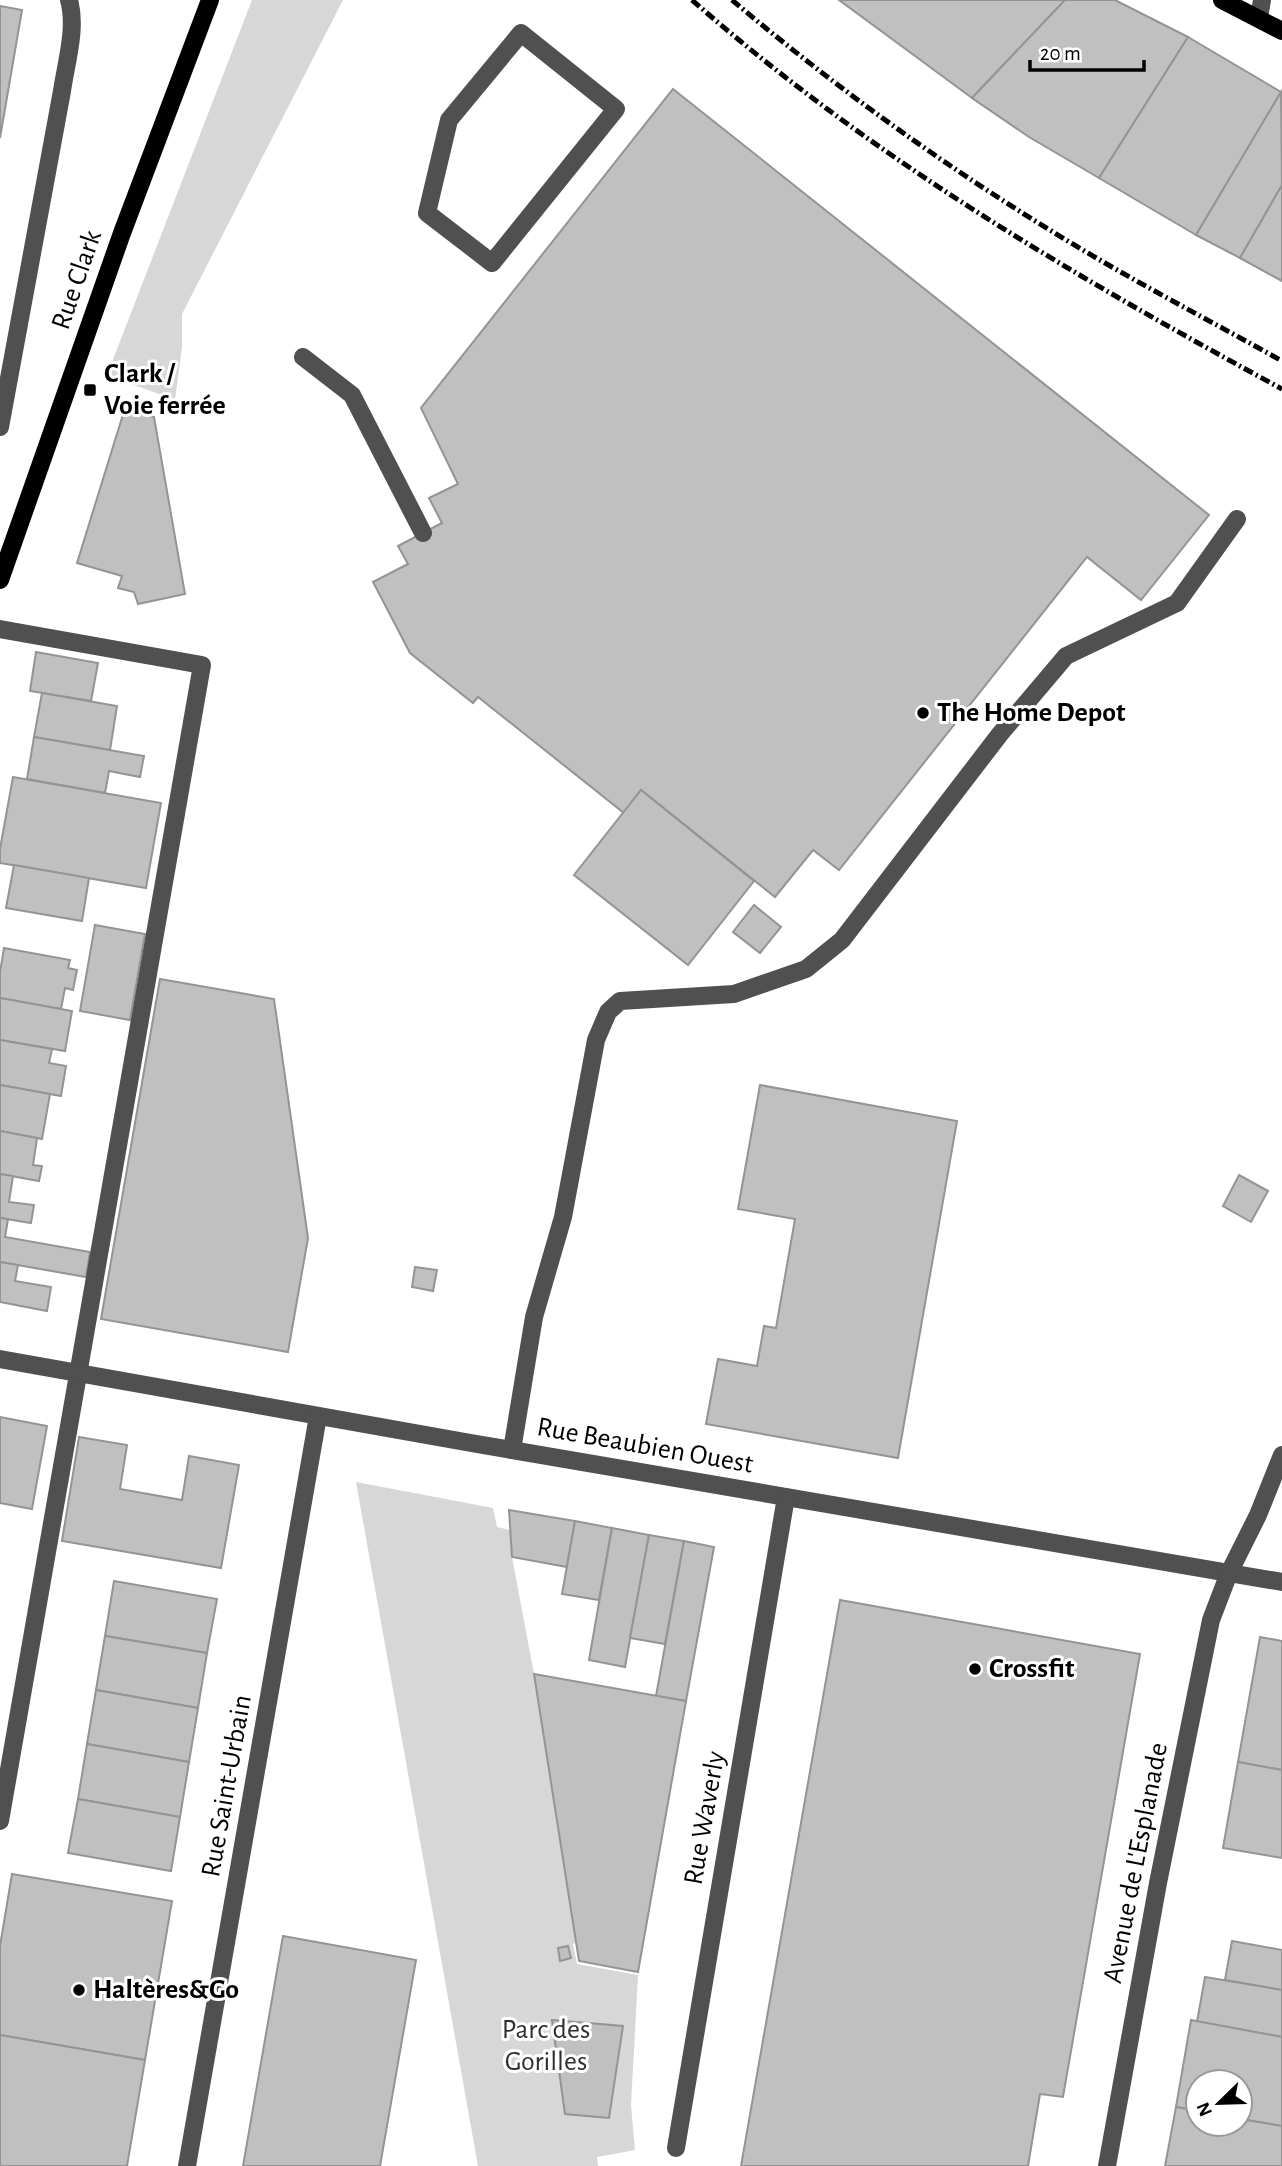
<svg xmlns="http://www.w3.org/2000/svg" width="1282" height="2166" font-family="'Alegreya Sans',sans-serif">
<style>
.green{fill:#d7d7d7}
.building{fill:#c0c0c0;stroke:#949494;stroke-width:2}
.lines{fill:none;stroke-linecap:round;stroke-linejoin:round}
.minor{stroke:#505050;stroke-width:18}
.major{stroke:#000;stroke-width:18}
.rail{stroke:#000;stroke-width:5;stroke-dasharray:10 3.5 2 3.5;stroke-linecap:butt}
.poi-dot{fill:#000;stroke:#fff;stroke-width:2.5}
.labels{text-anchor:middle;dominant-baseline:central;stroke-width:6;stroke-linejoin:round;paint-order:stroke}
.street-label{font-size:28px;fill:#000;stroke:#fff}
.poi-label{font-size:28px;font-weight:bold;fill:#000;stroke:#fff;text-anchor:start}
.park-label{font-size:28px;fill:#2e2e2e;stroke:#fff}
</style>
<rect width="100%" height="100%" fill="#fff"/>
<!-- green -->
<g class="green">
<path d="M252,0H343L182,314V347L175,400L107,375Z"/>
<path d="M356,1482L493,1508L497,1527L510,1530L512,1557L534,1674L576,1943L573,1944L577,1964L638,1975L631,2105L635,2150L597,2157L598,2166H478Z"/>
</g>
<!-- building -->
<g class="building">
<path d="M839,0H1065L972,98Z"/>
<path d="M1065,0H1115L1188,37L1099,178L1029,137L972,98Z"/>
<path d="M0,6L22,10L0,138Z"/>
<path d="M1188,37L1281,92L1196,235L1099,178Z"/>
<path d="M673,89L1209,515L1141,600L1087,557L839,870L813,850L775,897L641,790L624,813L478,697L473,703L410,653L373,582L408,564L398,546L442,523L429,498L458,484L421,408Z"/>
<path d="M1281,92L1282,185L1240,258L1196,235Z"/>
<path d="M1282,185V281L1240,258Z"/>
<path d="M125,408L154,417L185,594L138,604L134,592L118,588L122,576L77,563Z"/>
<path d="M36,652L98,663L91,701L30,691Z"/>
<path d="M42,693L117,706L110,750L34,737Z"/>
<path d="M34,737L144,756L140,777L109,771L105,793L27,779Z"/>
<path d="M13,777L161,803L146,888L0,863V849Z"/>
<path d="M641,790L754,881L688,965L574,875Z"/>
<path d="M14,865L89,878L82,921L6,908Z"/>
<path d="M754,905L781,927L760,953L733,932Z"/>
<path d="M95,925L145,934L130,1020L80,1011Z"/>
<path d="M4,948L70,960L68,968L77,970L73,990L65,988L61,1009L0,998V972Z"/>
<path d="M160,979L274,999L308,1238L288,1352L101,1319Z"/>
<path d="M0,998L72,1011L65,1051L0,1040Z"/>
<path d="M0,1040L52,1049L49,1063L66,1066L61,1096L0,1085Z"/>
<path d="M0,1085L50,1094L42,1139L0,1131Z"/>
<path d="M760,1085L957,1121L898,1458L706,1424L718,1359L757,1366L764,1326L776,1328L795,1219L738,1209Z"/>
<path d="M0,1131L37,1138L33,1165L42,1166L39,1181L0,1174Z"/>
<path d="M0,1174L13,1176L9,1202L34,1205L31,1223L0,1218Z"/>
<path d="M1239,1175L1268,1191L1251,1222L1223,1206Z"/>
<path d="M0,1218L8,1219L5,1237L90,1252L86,1277L0,1262Z"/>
<path d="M0,1262L18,1265L15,1281L51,1287L47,1311L0,1302Z"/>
<path d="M415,1267L437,1270L433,1291L412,1287Z"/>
<path d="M0,1417L47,1426L32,1509L0,1503Z"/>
<path d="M79,1437L127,1445L120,1489L182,1500L189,1456L239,1465L221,1568L62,1541Z"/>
<path d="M509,1510L575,1521L567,1567L512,1557Z"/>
<path d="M575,1521L612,1528L599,1600L562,1594Z"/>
<path d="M612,1528L649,1535L625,1667L589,1660Z"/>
<path d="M649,1535L684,1541L665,1644L630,1638Z"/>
<path d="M684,1541L714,1547L686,1701L656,1696Z"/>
<path d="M114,1581L217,1599L207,1653L105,1636Z"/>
<path d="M840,1600L1140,1654L1063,2097L1040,2094L1028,2166H741Z"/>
<path d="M105,1636L207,1653L198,1708L96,1690Z"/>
<path d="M1260,1637L1282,1641V1770L1238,1762Z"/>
<path d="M534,1674L686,1701L638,1972L579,1961Z"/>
<path d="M96,1690L198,1708L189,1762L87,1744Z"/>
<path d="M87,1744L189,1762L180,1817L78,1799Z"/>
<path d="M1238,1762L1282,1770V1858L1223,1848Z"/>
<path d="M78,1799L180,1817L171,1871L68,1853Z"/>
<path d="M12,1874L172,1901L145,2060L0,2035V1946Z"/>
<path d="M283,1936L416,1960L380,2166H243Z"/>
<path d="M1232,1941L1282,1950V1990L1225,1980Z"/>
<path d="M568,1946L571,1958L560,1961L558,1948Z"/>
<path d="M1205,1977L1282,1990V2037L1197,2022Z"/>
<path d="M552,2020L623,2026L609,2118L565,2114Z"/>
<path d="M1191,2020L1282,2037V2126L1240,2119V2082H1198V2111L1176,2107Z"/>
<path d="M0,2035L145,2060L127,2166H0Z"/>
<path d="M1176,2107L1198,2111V2124H1240V2119L1282,2126V2166H1165Z"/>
</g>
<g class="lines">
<!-- minor -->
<g class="minor">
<path d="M1259,18L1262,0"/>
<path d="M521,33L616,109L492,263L427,213L449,120Z"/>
<path d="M303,357L352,395L423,533"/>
<path d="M0,427L62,91C66,63 77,28 69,0"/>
<path d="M0,629L202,665L0,1821"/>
<path d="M0,1359L471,1443L1282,1582"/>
<path d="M512,1450L534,1317L563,1217L596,1040L608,1012L620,1001L734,994L806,969L842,940L1000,734L1066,656L1177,603L1237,519"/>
<path d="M676,2148L786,1497"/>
<path d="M187,2166L318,1416"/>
<path d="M1107,2166L1158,1883L1211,1620L1229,1573L1258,1515L1282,1455"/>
</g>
<!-- major -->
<g class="major">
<path d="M1222,0L1282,31"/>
<path d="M0,580L122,233L210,0"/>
</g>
<!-- rail -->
<g class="rail">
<path d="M692,0C873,159 1072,275 1282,389"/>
<path d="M732,0C848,98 974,187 1105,263C1164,297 1223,328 1282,361"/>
</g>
</g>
<!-- markers -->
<g class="poi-dot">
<rect x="83" y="383" width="14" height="14" rx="3.5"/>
<circle cx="923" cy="713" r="7"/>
<circle cx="975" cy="1669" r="7"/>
<circle cx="79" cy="1990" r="7"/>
</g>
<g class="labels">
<!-- street labels -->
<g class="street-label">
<text transform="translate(77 280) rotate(-71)">Rue Clark</text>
<text transform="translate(645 1446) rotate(10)">Rue Beaubien Ouest</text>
<text transform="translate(227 1786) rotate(-80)">Rue Saint-Urbain</text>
<text transform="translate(705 1818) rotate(-80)">Rue Waverly</text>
<text transform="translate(1136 1863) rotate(-79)">Avenue de L'Esplanade</text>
</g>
<!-- poi labels -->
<g class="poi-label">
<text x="104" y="374">Clark /<tspan x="104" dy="32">Voie ferrée</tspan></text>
<text x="937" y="713">The Home Depot</text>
<text x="989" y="1669">Crossfit</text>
<text x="93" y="1990">Haltères&amp;Go</text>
</g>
<!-- park labels -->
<g class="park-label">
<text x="546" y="2030">Parc des<tspan x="546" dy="32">Gorilles</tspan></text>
</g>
</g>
<!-- north arrow -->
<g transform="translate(1219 2103) rotate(247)"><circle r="33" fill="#ffffff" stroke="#999999" stroke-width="2"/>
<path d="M0-5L12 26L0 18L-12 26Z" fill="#000000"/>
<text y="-10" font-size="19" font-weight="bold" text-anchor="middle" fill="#000000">N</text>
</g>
<!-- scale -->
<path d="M1030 60v10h114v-10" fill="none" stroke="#000000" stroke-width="3.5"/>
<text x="1040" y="60" font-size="21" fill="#000000" stroke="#ffffff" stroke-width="5" paint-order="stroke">20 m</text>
</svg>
